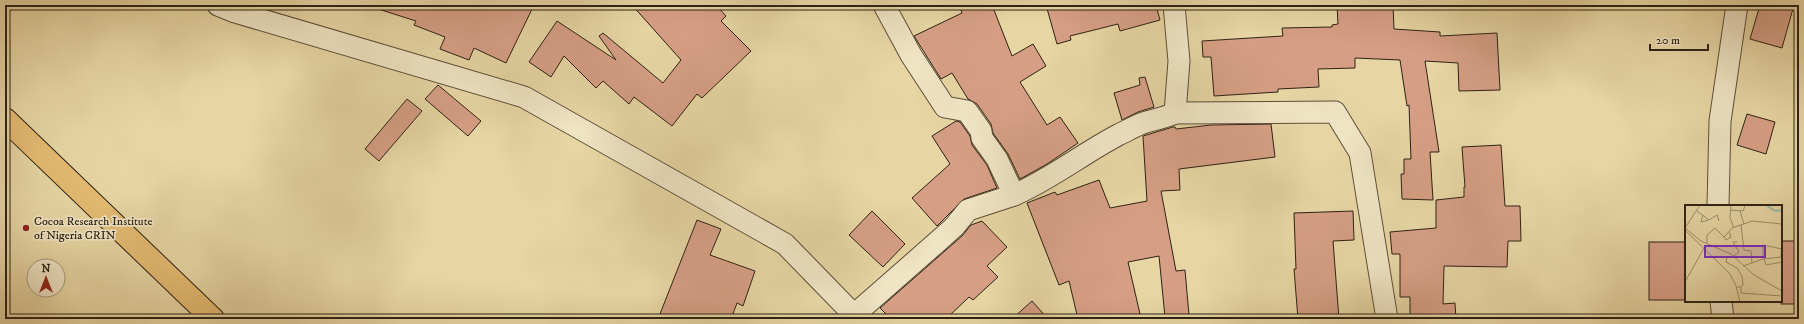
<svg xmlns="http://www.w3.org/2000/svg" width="1804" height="324" font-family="'IM FELL DW Pica',serif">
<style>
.building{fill:#d69f85;stroke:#2d2214}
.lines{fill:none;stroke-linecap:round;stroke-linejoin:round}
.minor-casing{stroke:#5c4f38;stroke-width:23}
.major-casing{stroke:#2d2214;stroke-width:24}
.minor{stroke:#efe4c4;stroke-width:21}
.major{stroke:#e4bb72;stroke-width:22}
.poi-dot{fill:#8f2418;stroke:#efe4c4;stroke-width:1.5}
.labels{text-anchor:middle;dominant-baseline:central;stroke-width:3.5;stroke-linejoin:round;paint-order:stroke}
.poi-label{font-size:12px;fill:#2d2214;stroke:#efe4c4;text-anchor:start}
.inset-river{fill:none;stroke:#97b8ab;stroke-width:2}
.inset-road{fill:none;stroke:#9d8e6a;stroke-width:1}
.view{fill:#7b2cbf;fill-opacity:0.15;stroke:#7b2cbf;stroke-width:2}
.inset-edge{fill:none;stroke:#2d2214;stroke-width:2}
</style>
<rect width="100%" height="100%" fill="#e7d6a4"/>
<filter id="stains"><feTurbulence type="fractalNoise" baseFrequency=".005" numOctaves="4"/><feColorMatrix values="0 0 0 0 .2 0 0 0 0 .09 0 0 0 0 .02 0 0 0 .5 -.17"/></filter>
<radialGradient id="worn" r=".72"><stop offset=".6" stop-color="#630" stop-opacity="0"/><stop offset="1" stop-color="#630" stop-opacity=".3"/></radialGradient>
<!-- building -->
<g class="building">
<path d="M376,5H534L506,63L474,48L469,60L440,49L445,37L414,25L416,21L375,8Z"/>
<path d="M632,5H716L726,16L721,21L751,51L702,98L697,94L672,126L634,97L629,104L603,81L596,88L564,56L551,77L529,62L557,21L616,60L599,36L603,33L663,83L681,60Z"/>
<path d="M959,5H992L1012,56L1033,44L1046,66L1020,82L1047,125L1060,117L1078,143L1047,164L1020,179L1008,154L993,133L991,124L977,104L968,99L952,73L941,79L914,36L962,13Z"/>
<path d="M1046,5H1156L1160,20L1120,31L1118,24L1070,36L1071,40L1057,44Z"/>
<path d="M1337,5H1393L1394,29L1440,32V36L1497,33L1500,90L1459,91L1458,63L1425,61L1439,152H1430L1433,200L1402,199L1401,174H1404V159H1411L1409,105L1407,106L1400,60L1355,58V68L1318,69L1319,87L1278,89V92L1214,96L1211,57H1203L1202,41L1283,36L1282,28L1332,27V25L1338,24Z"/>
<path d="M1760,5H1794L1782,48L1750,39Z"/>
<path d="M1145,77L1154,107L1138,112L1122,120L1114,93L1140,85L1139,78Z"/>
<path d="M438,85L481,121L468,136L425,99Z"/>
<path d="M407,99L422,111L379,161L365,149Z"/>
<path d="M1747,114L1775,122L1766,154L1737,145Z"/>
<path d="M956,121L960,122L970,136L972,145L987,165L997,188L964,199L937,226L912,198L950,164L932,136Z"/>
<path d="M1271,124L1275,157L1179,169L1180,190L1161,191L1176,271L1185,270L1189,315L1165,317L1159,256L1128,262L1140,314L1117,319H1078L1069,281L1059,285L1027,203L1055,192L1057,195L1099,180L1110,208L1147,201L1143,136L1173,127H1175L1176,129L1211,125Z"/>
<path d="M1501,145L1505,206H1520L1521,241H1508L1507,267L1444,266L1443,304L1455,303L1456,319H1410V297H1400V254H1392L1390,232L1436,228V200L1464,197V187H1465L1462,147Z"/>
<path d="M872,211L905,244L883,267L849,235Z"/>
<path d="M1353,211L1354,240L1333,241L1339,319H1298L1294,269H1296L1294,213Z"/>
<path d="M697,220L721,229L710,255L755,271L743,306L737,303L731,319H658Z"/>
<path d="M982,221L1007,247L987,266L998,277L973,300L969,297L946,319H891L880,308L962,236L971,225Z"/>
<rect x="1781" y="241" width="18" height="63"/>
<rect x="1649" y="242" width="37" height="58"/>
<path d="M1032,301L1048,319H1012Z"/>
</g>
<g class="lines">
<defs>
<g id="minor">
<path d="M218,5L235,12L524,97L785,244L858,319"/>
<path d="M1174,5L1179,61L1175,113L1335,112L1360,153L1387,319"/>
<path d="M1014,195C1051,179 1082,154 1118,135C1127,131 1136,125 1146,122C1156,119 1164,118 1175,113"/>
<path d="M1718,206L1720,121L1737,5"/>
<path d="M1721,301L1723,319"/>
<path d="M854,315L936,243L954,227L968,210L1014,195L997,159L982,138L981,131L967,111L945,107L911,55L884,5"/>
</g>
<path id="major" d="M5,119L213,319"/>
</defs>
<!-- minor casing -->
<use href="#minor" class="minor-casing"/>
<!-- major casing -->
<use href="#major" class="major-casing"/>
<!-- minor -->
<use href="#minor" class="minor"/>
<!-- major -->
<use href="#major" class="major"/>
</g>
<!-- markers -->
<circle class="poi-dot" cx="26" cy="228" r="4"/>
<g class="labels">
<!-- poi labels -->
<g class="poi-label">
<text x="34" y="221">Cocoa Research Institute<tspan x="34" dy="14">of Nigeria CRIN</tspan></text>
</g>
</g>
<!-- overview -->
<g transform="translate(1685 205)">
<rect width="97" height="97" fill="#e7d6a4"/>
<path class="inset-river" d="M81,0L90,6L97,5"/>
<path class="inset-road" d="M46,0L45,13L49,23M45,5L58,6L60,1M12,6L24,15L32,10L34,16M55,6L59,19M18,10L16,17L23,15M56,20L59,45L66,46L67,58M0,23L16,36L46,49L69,70L97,86M0,23L15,0M0,25L45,69L51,81L55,97M39,32L41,35L46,32L44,27M22,38V30L30,23L39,32L47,23L67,16L97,19M49,51L54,47L48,37H52M96,52L97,32M42,53L41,57L52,63L57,71L58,80L56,82M78,54V40L97,44M79,54L81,60L97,57M58,61L78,54L97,52M0,77L19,43M52,82H56V88L97,91"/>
<path class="view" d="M20,41H80V52H20Z"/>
<rect width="97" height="97" class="inset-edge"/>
</g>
<!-- margin -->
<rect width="1804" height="324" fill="none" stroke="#e7d6a4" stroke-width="20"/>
<rect x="6" y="6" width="1792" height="312" fill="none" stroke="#2d2214" stroke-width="2"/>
<rect x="10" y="10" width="1784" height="304" fill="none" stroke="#2d2214"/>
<!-- north arrow -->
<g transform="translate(46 278)"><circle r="19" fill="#efe4c4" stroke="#a1967e"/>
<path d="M0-3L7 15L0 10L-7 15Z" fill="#8f2418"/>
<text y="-6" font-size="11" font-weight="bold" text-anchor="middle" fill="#2d2214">N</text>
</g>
<!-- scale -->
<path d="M1650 44v6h58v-6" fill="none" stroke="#2d2214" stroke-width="2"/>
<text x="1656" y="44" font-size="12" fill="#2d2214" stroke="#efe4c4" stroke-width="3" paint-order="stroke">20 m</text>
<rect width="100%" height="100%" filter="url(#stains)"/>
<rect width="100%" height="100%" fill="url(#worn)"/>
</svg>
